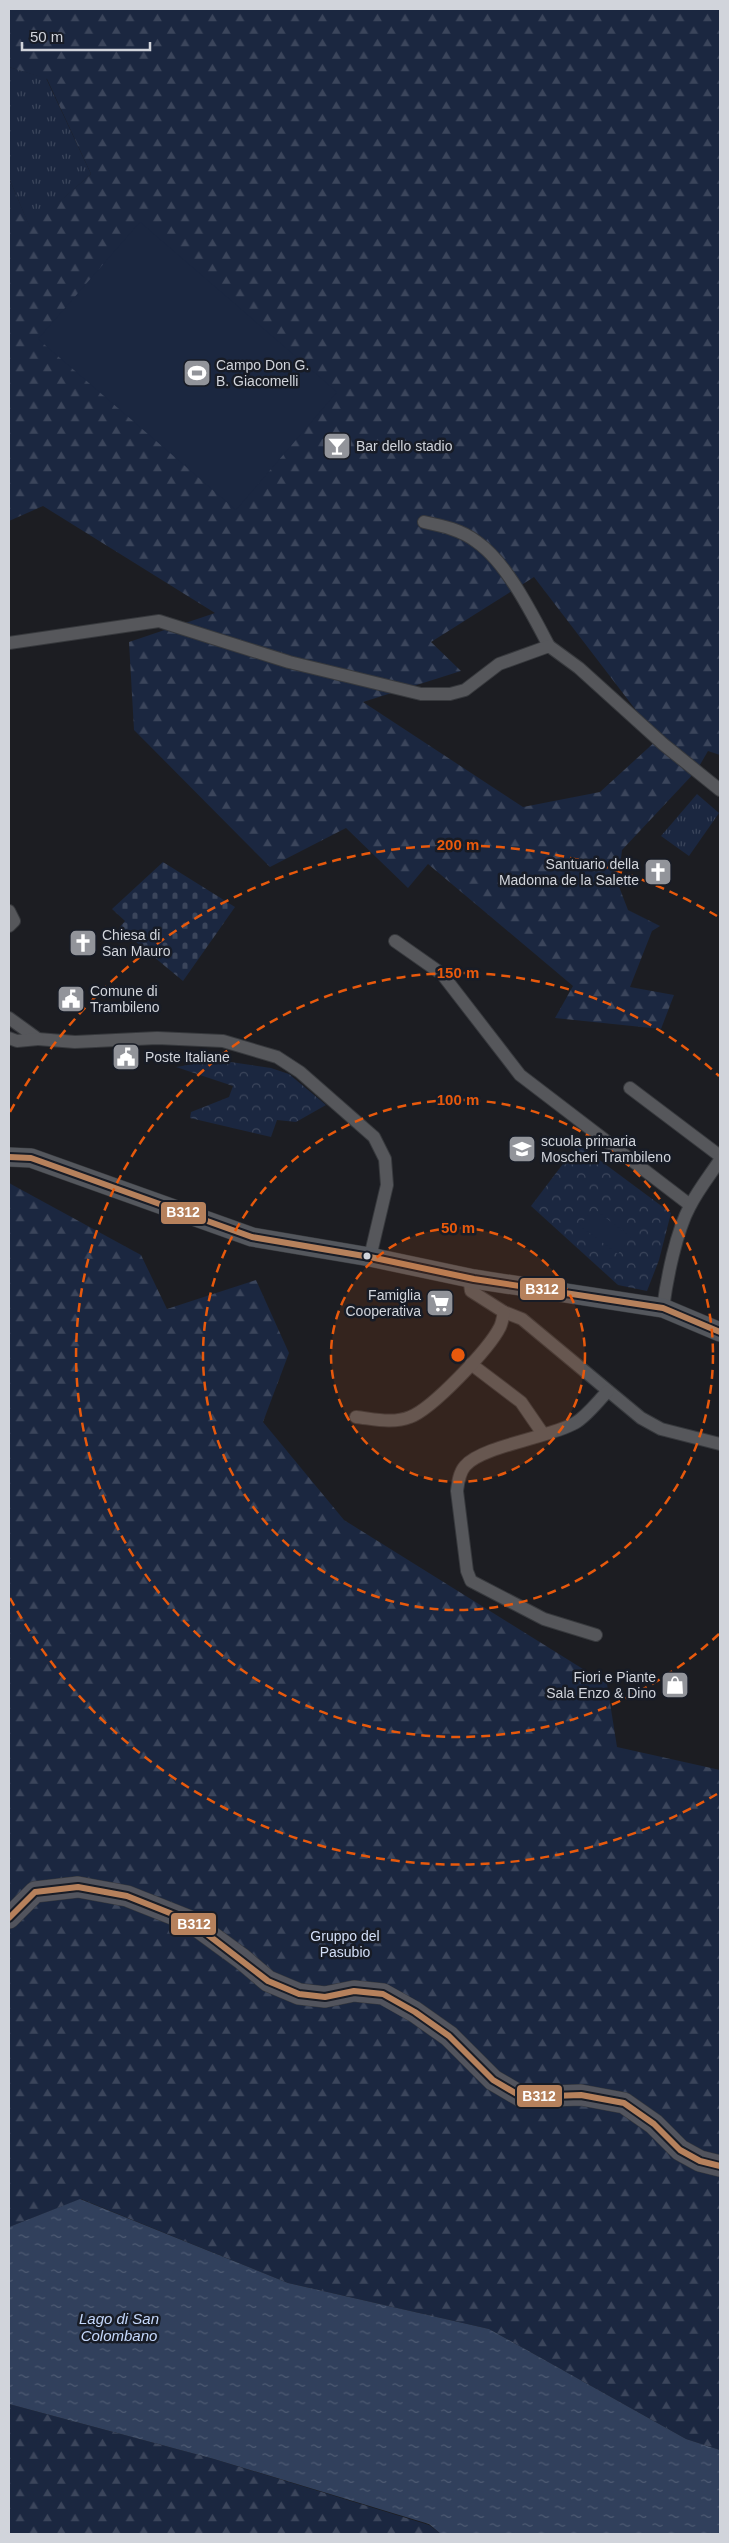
<svg xmlns="http://www.w3.org/2000/svg" width="729" height="2543" font-family="Arial,sans-serif">
<style>
.grass{fill:url(#grass-tufts)}
.forest{fill:url(#forest-firs);fill-rule:evenodd}
.cemetery{fill:url(#cemetery-stones)}
.park{fill:url(#park-crowns)}
.garden{fill:#1b2740}
.water{fill:url(#water-ripples)}
.lines{fill:none;stroke-linecap:round;stroke-linejoin:round}
.street-casing{stroke:#37393d;stroke-width:14}
.secondary-casing{stroke:#37393d;stroke-width:20}
.primary-casing{stroke:#37393d;stroke-width:22}
.street{stroke:#56575b;stroke-width:12}
.secondary{stroke:#54575d;stroke-width:19}
.primary{stroke:#52545d;stroke-width:21}
.bus-1-casing{stroke:#181c26;stroke-width:10}
.bus-1{stroke:#b6815c;stroke-width:6}
.ring{fill:none;stroke:#e8590c;stroke-width:2.5;stroke-dasharray:9 6}
.bus-dot{fill:#d1d4db;stroke:#181c26;stroke-width:2}
.labels{text-anchor:middle;dominant-baseline:central;stroke-width:5;stroke-linejoin:round;paint-order:stroke}
.poi-label{font-size:14px;fill:#d1d4db;stroke:#181c26;text-anchor:start}
.park-label{font-size:14px;fill:#d3dff7;stroke:#181c26}
.water-label{font-size:15px;font-style:italic;fill:#c5d8fb;stroke:#181c26}
.centre{fill:#e8590c;stroke:#181c26;stroke-width:2.5}
.ring-label{font-size:15px;text-anchor:middle;font-weight:bold;fill:#e8590c;stroke:#181c26;stroke-width:5;stroke-linejoin:round;paint-order:stroke}
.line-badge{stroke:#181c26;stroke-width:2}
.badge-label{font-size:14px;text-anchor:middle;font-weight:bold;fill:#fff}
</style>
<defs>
<pattern id="grass-tufts" width="24" height="20" patternUnits="userSpaceOnUse" patternTransform="scale(1.25)"><rect width="24" height="20" fill="#1b2740"/><path d="M3 7l-1-3M5 7V3M7 7l1-3M15 17l-1-3M17 17v-4M19 17l1-3" fill="none" stroke="#3b455b"/></pattern>
<pattern id="forest-firs" width="22" height="20" patternUnits="userSpaceOnUse" patternTransform="scale(1.25)"><rect width="22" height="20" fill="#1b2740"/><path d="M5 1l3.5 6h-7zM16 11l3.5 6h-7z" fill="#3b455b"/></pattern>
<pattern id="cemetery-stones" width="16" height="16" patternUnits="userSpaceOnUse" patternTransform="scale(1.25)"><rect width="16" height="16" fill="#1b2740"/><path d="M2 7V4a2 2 0 0 1 4 0v3zM10 15v-3a2 2 0 0 1 4 0v3z" fill="#3b455b"/></pattern>
<pattern id="park-crowns" width="20" height="18" patternUnits="userSpaceOnUse" patternTransform="scale(1.25)"><rect width="20" height="18" fill="#1b2740"/><path d="M2 6a3 3 0 1 1 6 0M12 15a3 3 0 1 1 6 0" fill="none" stroke="#3b455b"/></pattern>
<pattern id="water-ripples" width="26" height="14" patternUnits="userSpaceOnUse" patternTransform="scale(1.25)"><rect width="26" height="14" fill="#31405c"/><path d="M2 4q2-2 4 0t4 0M15 11q2-2 4 0t4 0" fill="none" stroke="#4e5b73"/></pattern>
</defs>
<rect width="100%" height="100%" fill="#1c1d22"/>
<!-- grass -->
<g class="grass">
<path d="M9,67L46,78L91,174L30,228L9,178Z"/>
<path d="M697,794L719,813L689,856L661,836Z"/>
</g>
<!-- forest -->
<g class="forest">
<path d="M9,9H720V755L708,751L697,770L622,850L618,884L628,910L660,926L652,931L630,987L674,995L661,1029L555,1018L573,986L428,864L408,888L346,828L270,867L134,730L129,642L215,613L43,506L9,521V178L30,227L91,174L47,79L9,67ZM534,577L658,739L600,792L523,807L363,702L461,671L431,642Z"/>
<path d="M9,1183L141,1255L167,1309L256,1280L289,1353L263,1422L344,1520L607,1684L617,1747L720,1770V2450L686,2439L489,2329L288,2283L81,2199L9,2227Z"/>
<path d="M9,2404L214,2459L429,2525L441,2534H9Z"/>
</g>
<!-- cemetery -->
<path class="cemetery" d="M163,862L235,907L183,981L119,928L125,921L112,909Z"/>
<!-- park -->
<g class="park">
<path d="M217,1060L271,1068L289,1074L326,1105L296,1122L277,1120L271,1137L190,1118L191,1112L229,1097L233,1086L176,1067Z"/>
<path d="M578,1144L671,1213L659,1260L647,1291L618,1285L531,1206Z"/>
</g>
<!-- garden -->
<g class="garden">
<path d="M140,222L337,392L236,510L38,339Z"/>
<path d="M593,1208L631,1237L618,1254L580,1226Z"/>
</g>
<!-- water -->
<path class="water" d="M80,2199L288,2283L489,2329L686,2439L720,2450V2534H441L429,2524L214,2459L9,2404V2227Z"/>
<g class="lines">
<defs>
<g id="street">
<path d="M424,522C443,526 462,530 477,542C507,563 532,614 549,646"/>
<path d="M9,643L159,621L289,662L421,694H450L465,690L499,664L549,646L579,668L663,744L720,790"/>
<path d="M9,911L14,921L9,926"/>
<path d="M395,941L442,974L520,1075L690,1205"/>
<path d="M9,1018L38,1039L75,1042L157,1038L223,1041L277,1057L300,1072L374,1137L385,1159L387,1185L370,1257"/>
<path d="M9,1038L17,1041L38,1039"/>
<path d="M630,1088L720,1156"/>
<path d="M474,1279L470,1284L471,1291L504,1312L522,1319L641,1418L661,1429L720,1444"/>
<path d="M663,1308C667,1278 676,1232 690,1206C698,1190 710,1175 720,1160"/>
<path d="M471,1364L521,1402L543,1434"/>
<path d="M356,1417C374,1419 393,1424 410,1417C432,1409 489,1349 500,1327C502,1323 503,1317 504,1312"/>
<path d="M596,1635L544,1619L471,1581L467,1571L457,1491C458,1483 459,1473 465,1466C482,1446 551,1437 575,1423C587,1416 598,1401 608,1391"/>
</g>
<path id="secondary" d="M9,1157L31,1158L252,1237L370,1257L474,1279L663,1308L720,1332"/>
<path id="primary" d="M9,1918L35,1892L78,1887L127,1896L190,1921L242,1959L268,1981L299,1994L325,1997L354,1991L383,1994L415,2012L449,2036L493,2080L522,2097L581,2095L624,2103L654,2124L680,2150L700,2161L720,2166"/>
</defs>
<!-- street casing -->
<use href="#street" class="street-casing"/>
<!-- secondary casing -->
<use href="#secondary" class="secondary-casing"/>
<!-- primary casing -->
<use href="#primary" class="primary-casing"/>
<!-- street -->
<use href="#street" class="street"/>
<!-- secondary -->
<use href="#secondary" class="secondary"/>
<!-- primary -->
<use href="#primary" class="primary"/>
<defs>
<g id="bus-1">
<path d="M9,1157L31,1158L252,1237L370,1257L474,1279L663,1308L720,1332"/>
<path d="M9,1918L35,1892L78,1887L127,1896L190,1921L268,1981L299,1994L325,1997L354,1991L383,1994L415,2012L449,2036L493,2080L522,2097L581,2095L624,2103L654,2124L680,2150L700,2161L720,2166"/>
</g>
</defs>
<!-- bus-1 casing -->
<use href="#bus-1" class="bus-1-casing"/>
<!-- bus-1 -->
<use href="#bus-1" class="bus-1"/>
</g>
<!-- distance rings -->
<circle cx="458" cy="1355" r="127" fill="#e8590c" fill-opacity=".12"/>
<g class="ring">
<circle cx="458" cy="1355" r="127"/>
<circle cx="458" cy="1355" r="255"/>
<path d="M719 1634A382 382 0 1 1 719 1076"/>
<path d="M717 1794A510 510 0 0 1 10 1598M10 1112A510 510 0 0 1 717 916"/>
</g>
<!-- icons -->
<defs>
<symbol id="stadium-square" viewBox="-11 -11 22 22"><rect x="-9" y="-9" width="18" height="18" rx="4" fill="#92949a" stroke="#181c26"/><path d="M0-5a6.5 5 0 1 0 0 10a6.5 5 0 1 0 0-10ZM-3.5-1.8h7v3.6h-7Z" fill="#fff"/></symbol>
<symbol id="bar-square" viewBox="-11 -11 22 22"><rect x="-9" y="-9" width="18" height="18" rx="4" fill="#92949a" stroke="#181c26"/><path d="M-6-5H6L.8 .8V4.5H3.5V6h-7V4.5H-.8V.8Z" fill="#fff"/></symbol>
<symbol id="church-square" viewBox="-11 -11 22 22"><rect x="-9" y="-9" width="18" height="18" rx="4" fill="#92949a" stroke="#181c26"/><path d="M-1.2-6h2.4v3.5h3.3v2.4h-3.3V6h-2.4V-.1h-3.3v-2.4h3.3Z" fill="#fff"/></symbol>
<symbol id="civic-square" viewBox="-11 -11 22 22"><rect x="-9" y="-9" width="18" height="18" rx="4" fill="#92949a" stroke="#181c26"/><path d="M-.6-6.5H3V-4.5H.6V-3L4-1V1h2V6H-6V1h2V-1L-.6-3ZM-1.2 2.5V6h2.4V2.5Z" fill="#fff"/></symbol>
<symbol id="school-square" viewBox="-11 -11 22 22"><rect x="-9" y="-9" width="18" height="18" rx="4" fill="#92949a" stroke="#181c26"/><path d="M0-5L7-2L0 1L-7-2ZM-4 1L0 2.5L4 1V4Q0 6-4 4Z" fill="#fff"/></symbol>
<symbol id="supermarket-square" viewBox="-11 -11 22 22"><rect x="-9" y="-9" width="18" height="18" rx="4" fill="#92949a" stroke="#181c26"/><path d="M-6-5.5h2.5l.6 2H6L4.5 2H-2.5L-4.4-4H-6ZM-1.5 3.2a1.3 1.3 0 1 0 .1 0ZM3 3.2a1.3 1.3 0 1 0 .1 0Z" fill="#fff"/></symbol>
<symbol id="shop-square" viewBox="-11 -11 22 22"><rect x="-9" y="-9" width="18" height="18" rx="4" fill="#92949a" stroke="#181c26"/><path d="M-5-2.5h2.3a2.7 3.5 0 0 1 5.4 0H5L5.5 6h-11ZM-1.5-2.5h3a1.5 2.3 0 0 0-3 0Z" fill="#fff"/></symbol>
</defs>
<g fill-rule="evenodd">
<use href="#stadium-square" x="181" y="357" width="32" height="32"/>
<use href="#bar-square" x="321" y="430" width="32" height="32"/>
<use href="#church-square" x="642" y="856" width="32" height="32"/>
<use href="#church-square" x="67" y="927" width="32" height="32"/>
<use href="#civic-square" x="55" y="983" width="32" height="32"/>
<use href="#civic-square" x="110" y="1041" width="32" height="32"/>
<use href="#school-square" x="506" y="1133" width="32" height="32"/>
<use href="#supermarket-square" x="424" y="1287" width="32" height="32"/>
<use href="#shop-square" x="659" y="1669" width="32" height="32"/>
</g>
<!-- markers -->
<circle class="bus-dot" cx="367" cy="1256" r="4.5"/>
<g class="labels">
<!-- poi labels -->
<g class="poi-label">
<text x="216" y="365">Campo Don G.<tspan x="216" dy="16">B. Giacomelli</tspan></text>
<text x="356" y="446">Bar dello stadio</text>
<text x="639" y="864" text-anchor="end">Santuario della<tspan x="639" dy="16">Madonna de la Salette</tspan></text>
<text x="102" y="935">Chiesa di<tspan x="102" dy="16">San Mauro</tspan></text>
<text x="90" y="991">Comune di<tspan x="90" dy="16">Trambileno</tspan></text>
<text x="145" y="1057">Poste Italiane</text>
<text x="541" y="1141">scuola primaria<tspan x="541" dy="16">Moscheri Trambileno</tspan></text>
<text x="421" y="1295" text-anchor="end">Famiglia<tspan x="421" dy="16">Cooperativa</tspan></text>
<text x="656" y="1677" text-anchor="end">Fiori e Piante<tspan x="656" dy="16">Sala Enzo &amp; Dino</tspan></text>
</g>
<!-- park labels -->
<g class="park-label">
<text x="345" y="1936">Gruppo del<tspan x="345" dy="16">Pasubio</tspan></text>
</g>
<!-- water labels -->
<g class="water-label">
<text x="119" y="2318">Lago di San<tspan x="119" dy="17">Colombano</tspan></text>
</g>
</g>
<circle cx="458" cy="1355" r="8" class="centre"/>
<g class="ring-label">
<text x="458" y="850">200 m</text>
<text x="458" y="978">150 m</text>
<text x="458" y="1105">100 m</text>
<text x="458" y="1233">50 m</text>
</g>
<g class="line-badge">
<rect x="160" y="1201" width="47" height="24" rx="5" fill="#b6815c"/>
<rect x="519" y="1277" width="47" height="24" rx="5" fill="#b6815c"/>
<rect x="170" y="1912" width="47" height="24" rx="5" fill="#b6815c"/>
<rect x="516" y="2084" width="47" height="24" rx="5" fill="#b6815c"/>
</g>
<g class="badge-label">
<text x="183" y="1217">B312</text>
<text x="542" y="1294">B312</text>
<text x="194" y="1929">B312</text>
<text x="539" y="2101">B312</text>
</g>
<!-- border -->
<rect width="729" height="2543" fill="none" stroke="#d1d4db" stroke-width="20"/>
<!-- scale -->
<path d="M22 42v8h128v-8" fill="none" stroke="#d1d4db" stroke-width="2.5"/>
<text x="30" y="42" font-size="15" fill="#d1d4db" stroke="#181c26" stroke-width="4" paint-order="stroke">50 m</text>
</svg>
